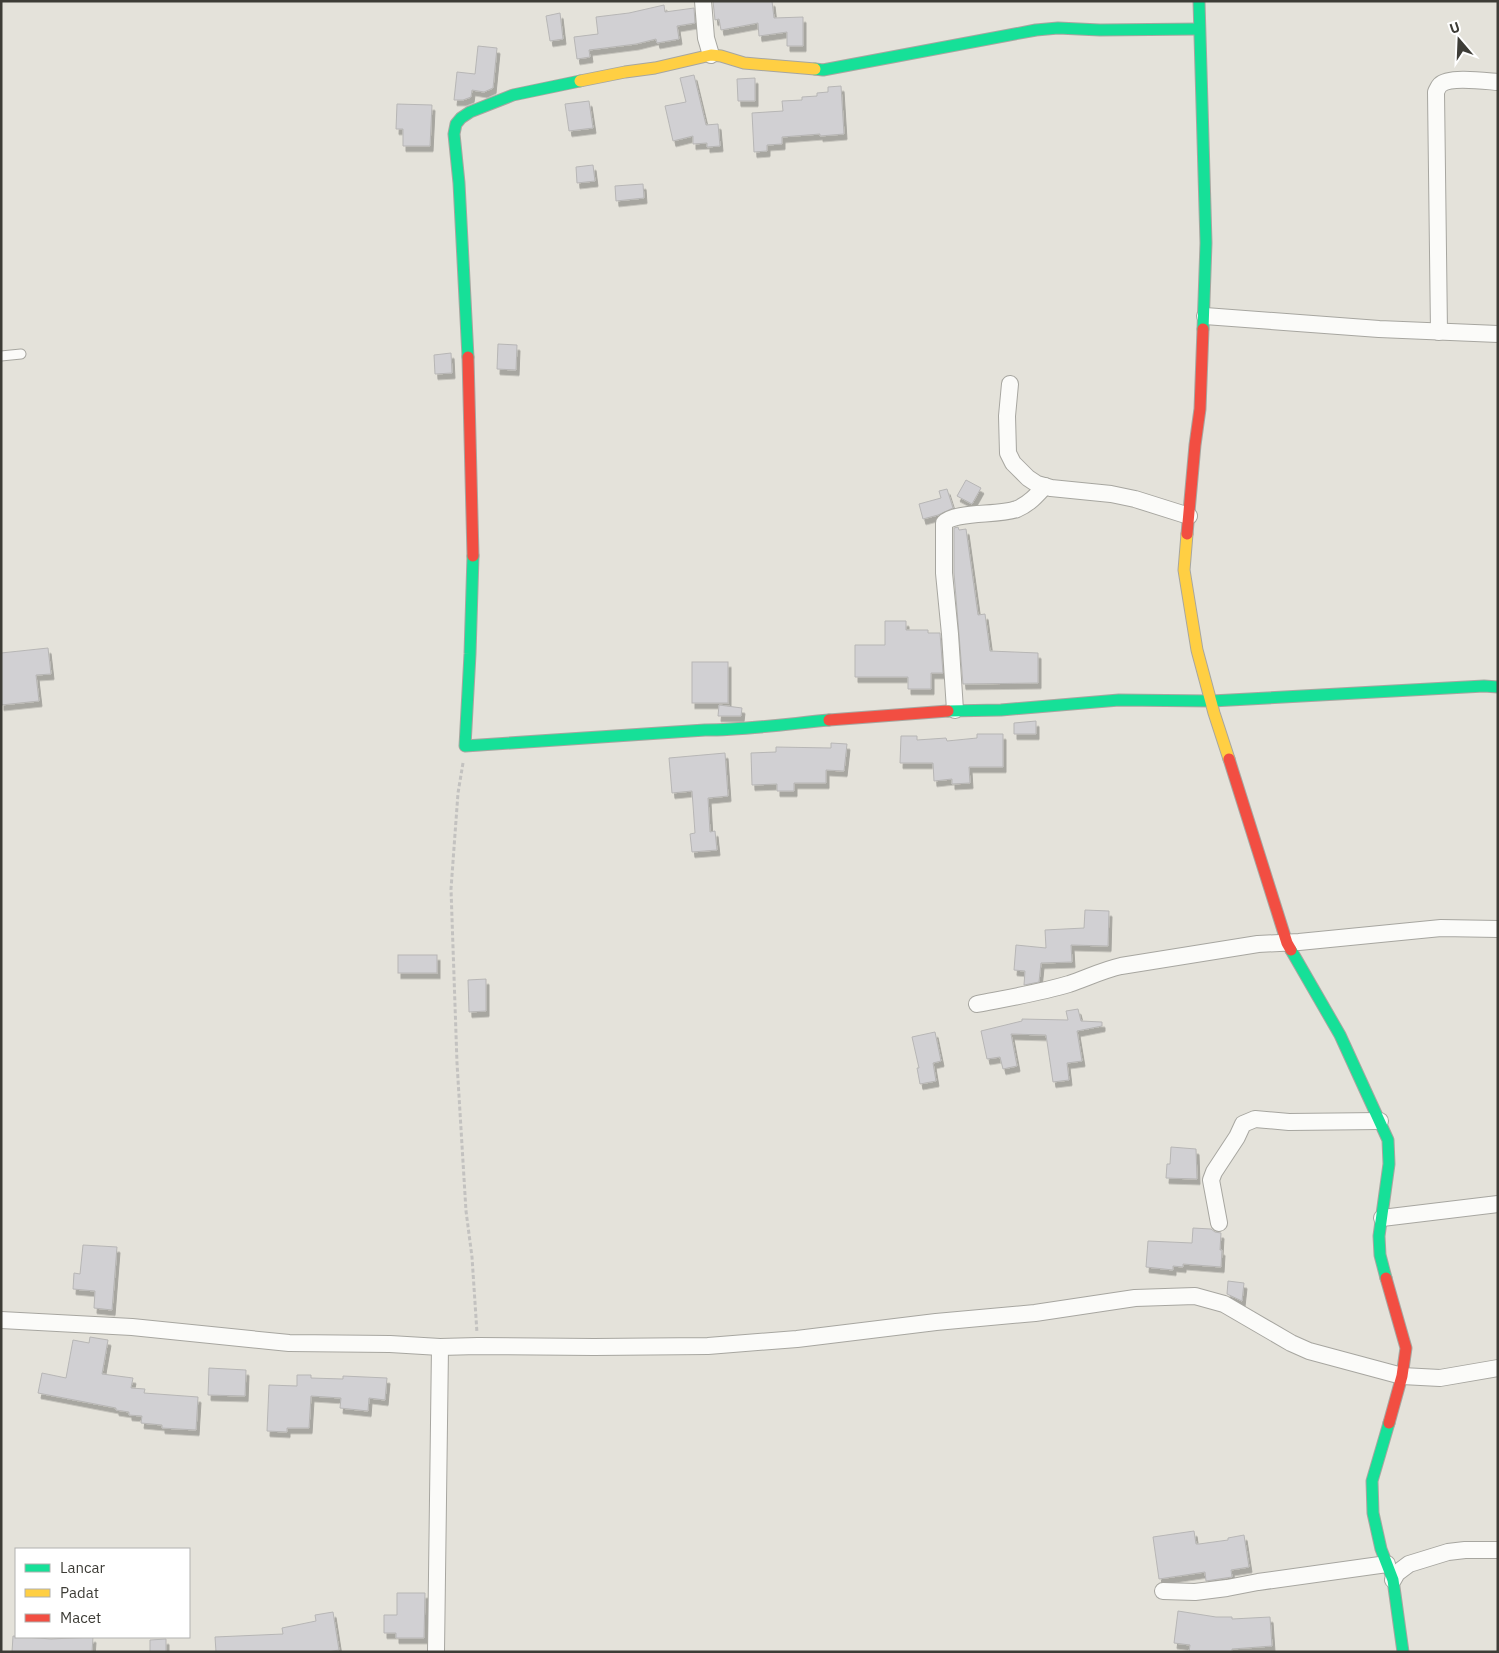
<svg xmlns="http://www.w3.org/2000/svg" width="1499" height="1653" font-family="'IBM Plex Sans',sans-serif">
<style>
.building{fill:#d1d0d3;stroke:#b7b6b5;filter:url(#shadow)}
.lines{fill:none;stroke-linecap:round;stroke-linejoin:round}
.lane-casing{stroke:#a7a6a0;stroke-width:11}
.street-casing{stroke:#a7a6a0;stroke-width:18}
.fast-casing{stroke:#a7a6a0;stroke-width:13}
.slow-casing{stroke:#a7a6a0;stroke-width:13}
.jam-casing{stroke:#a7a6a0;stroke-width:13}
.path{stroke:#c3c2c0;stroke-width:3;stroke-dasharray:4 2.5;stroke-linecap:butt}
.lane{stroke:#fbfbf9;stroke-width:9}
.street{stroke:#fbfbf9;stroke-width:16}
.fast{stroke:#16e098;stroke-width:11}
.slow{stroke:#ffcf43;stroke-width:11}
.jam{stroke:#f24e42;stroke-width:11}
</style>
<defs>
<filter id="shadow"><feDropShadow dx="3" dy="5.5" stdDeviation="0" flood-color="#0004"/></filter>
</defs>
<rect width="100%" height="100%" fill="#e4e2da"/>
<!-- building -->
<g class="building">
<path d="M713,1H772L774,18L803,17V46H787V32L759,36L758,23L721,30L719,19L715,20Z"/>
<path d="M664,5L665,12L694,8L695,23L677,26L679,39L657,43L656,39L636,44L589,50L590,57L577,59L574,37L598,34L596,17L629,13Z"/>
<path d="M560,13L563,39L550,41L546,16Z"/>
<path d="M478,46L497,48L493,88L484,92L472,90L471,97L463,100H454L457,72L475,74Z"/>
<path d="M694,75L706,125L718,124L720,146L707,147V143L693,144V136L673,141L665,106L686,102L680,78Z"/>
<path d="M755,78V101H738L737,79Z"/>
<path d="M841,86L844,134L820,136V134L782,137V144L767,145V151L754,152L752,113L783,111L782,101L802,100V97L817,96V93L828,92V87Z"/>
<path d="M589,101L593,128L569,131L565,104Z"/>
<path d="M397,104L432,105L430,146H403V129H396Z"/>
<path d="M593,165L595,181L577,183L576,167Z"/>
<path d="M643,184L644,198L616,201L615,186Z"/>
<path d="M498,344L517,345L516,370L497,369Z"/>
<path d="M451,353L452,373L435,374L434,355Z"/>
<path d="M966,480L981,488L972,504L957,496Z"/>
<path d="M947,489L953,508L938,515L923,519L919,504L941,498L939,491Z"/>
<path d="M958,527L959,530L966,529L978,615L985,614L990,651L1038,653V683L963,684L954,573V528Z"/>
<path d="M885,621H906V630H928V633H940L943,673H931V689H908V677H855V645H885Z"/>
<path d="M48,648L51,674L36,675L39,701L1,705V653Z"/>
<rect x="692" y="662" width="36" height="41"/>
<path d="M719,705L742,708L741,716H718Z"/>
<path d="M1036,721V734H1014V723Z"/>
<path d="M977,734H1003V767H969L970,783L952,784V779L934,781L933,763H900L901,736H917V740L946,738L947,741L977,738Z"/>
<path d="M831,743L847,744L844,771L826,770V783H794V791H777V784L752,785L751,753L776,752V747L831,748Z"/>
<path d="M725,753L728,796L708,798L710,832L715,831L717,850L692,852L690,834L695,833L692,791L672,793L669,758Z"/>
<path d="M1085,910L1109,911L1108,946L1071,945L1072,962L1041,963L1039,982L1024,985L1025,971L1014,970L1016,945L1046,948L1045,930L1084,928Z"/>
<rect x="398" y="955" width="39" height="18"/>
<path d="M486,979V1011L469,1012L468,980Z"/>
<path d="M1078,1009L1081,1021L1102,1022V1026L1077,1031L1082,1061L1067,1063L1069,1080L1053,1082L1046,1035L1011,1034L1017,1066L1003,1069L1000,1057L987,1059L981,1031L1022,1021V1019L1068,1020L1066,1011Z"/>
<path d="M935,1032L941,1061L933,1063L936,1081L920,1084L917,1068H919L912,1037Z"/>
<path d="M1171,1147L1196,1149L1197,1179L1166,1178L1167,1164H1170Z"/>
<path d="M1193,1228L1211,1229L1215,1232L1221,1233L1220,1250H1222L1221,1267L1183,1264V1267L1173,1266V1270L1146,1267L1148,1241L1192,1243Z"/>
<path d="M83,1245L117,1247L112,1310L94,1308L95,1291L73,1289L74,1273L80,1274Z"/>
<path d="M1228,1281L1244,1283L1242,1301L1227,1294Z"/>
<path d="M90,1337L108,1340L102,1374L133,1378L131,1388L145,1389L144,1393L198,1397L196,1430L162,1428V1425L141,1423L142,1416L129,1415V1412L116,1410V1408L38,1393L42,1373L66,1378L73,1340L89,1343Z"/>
<path d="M209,1368L246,1370L245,1396L208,1395Z"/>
<path d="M297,1375H311V1378L343,1379V1376L387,1378L385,1400L369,1398L368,1411L340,1408L341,1398L311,1396L309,1428H287V1432L267,1431L269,1385L297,1386Z"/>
<path d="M1194,1531L1196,1544H1199L1228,1540V1538L1244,1535L1249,1567L1231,1570L1232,1577L1225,1578L1206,1581L1205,1572L1159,1579L1153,1537Z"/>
<path d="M397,1593H425L424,1638H396V1633H384V1615H397Z"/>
<path d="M1178,1611L1216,1617H1232V1619L1270,1617L1272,1646L1232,1649V1652H1189L1190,1645L1174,1643Z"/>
<path d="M333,1612L339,1650L328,1652H216L215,1637L283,1634L282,1628L316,1621L315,1615Z"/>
<path d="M13,1636L51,1639L93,1637L92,1652H12Z"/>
<path d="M166,1639V1652H150V1640Z"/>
</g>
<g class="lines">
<defs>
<path id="lane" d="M1,356L21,354"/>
<g id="street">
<path d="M703,1L706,38L711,55"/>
<path d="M1205,316L1379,329L1498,334"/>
<path d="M1439,332L1436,92C1437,90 1438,87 1440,85C1449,76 1485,81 1498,82"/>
<path d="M1010,384L1007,416L1008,453L1013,463L1028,478L1037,484L1051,488L1111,494L1135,499L1189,516"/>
<path d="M955,710L950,634L944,573V523C955,511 999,516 1017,509C1029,504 1037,495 1045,486"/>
<path d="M977,1004C1008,998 1039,993 1069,984C1087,978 1103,970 1121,966L1258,944L1299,942L1441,928L1498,929"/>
<path d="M1382,1218L1498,1204"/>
<path d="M1219,1223L1211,1180L1214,1172L1237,1137L1243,1124L1255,1119L1289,1122L1380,1121"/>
<path d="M1,1320L132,1327L289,1343L390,1344L440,1347L478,1346L594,1347L708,1346L797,1339L936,1322L1035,1313L1135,1298L1195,1296L1224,1304L1291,1343L1309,1351L1402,1376L1440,1378L1498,1368"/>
<path d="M1393,1580L1397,1573L1409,1564L1448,1552L1465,1550H1498"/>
<path d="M1163,1591L1195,1592L1227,1588L1258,1582L1387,1564"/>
<path d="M436,1652L440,1347"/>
</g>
<g id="fast">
<path d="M1199,1L1206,243L1203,329"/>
<path d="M815,69L823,70L1036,30L1058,28L1100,30L1199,29"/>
<path d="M468,357L459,183L454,134L456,124L461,118L470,112L513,95L580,81"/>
<path d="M473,556L470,654L465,746L705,730C746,730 787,724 829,720"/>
<path d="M948,711L1001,710L1119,700L1212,701L1484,686L1498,687"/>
<path d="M1291,950L1340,1035L1388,1140L1389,1164L1379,1236L1380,1255L1386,1278"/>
<path d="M1389,1423L1372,1481L1373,1513L1381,1549L1393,1580L1403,1652"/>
</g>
<g id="slow">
<path d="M580,81L625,72L655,68L711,55L721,56L744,63L815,69"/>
<path d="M1187,534L1184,570L1197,650L1214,713L1229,759"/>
</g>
<g id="jam">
<path d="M468,357L473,556"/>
<path d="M1187,534L1195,445L1200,409L1203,329"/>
<path d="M829,720L948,711"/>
<path d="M1229,759L1287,943L1291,950"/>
<path d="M1386,1278L1406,1348L1402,1376L1389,1423"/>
</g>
</defs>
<!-- lane casing -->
<use href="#lane" class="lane-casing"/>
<!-- street casing -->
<use href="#street" class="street-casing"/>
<!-- fast casing -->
<use href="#fast" class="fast-casing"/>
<!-- slow casing -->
<use href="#slow" class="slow-casing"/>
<!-- jam casing -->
<use href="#jam" class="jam-casing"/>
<!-- path -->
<path class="path" d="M463,763L458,793L451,889L457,1063L466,1211L472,1257L477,1333"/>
<!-- lane -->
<use href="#lane" class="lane"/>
<!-- street -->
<use href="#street" class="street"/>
<!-- fast -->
<use href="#fast" class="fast"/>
<!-- slow -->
<use href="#slow" class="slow"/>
<!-- jam -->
<use href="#jam" class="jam"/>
</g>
<!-- border -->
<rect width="1499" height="1653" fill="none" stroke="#3d3c36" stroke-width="5"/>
<!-- legend -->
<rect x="15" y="1548" width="175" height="90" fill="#ffffff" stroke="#b1b1af"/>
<rect x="25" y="1564" width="25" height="8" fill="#16e098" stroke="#b1b1af"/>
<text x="60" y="1573" font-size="15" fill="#3d3c36">Lancar</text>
<rect x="25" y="1589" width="25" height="8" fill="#ffcf43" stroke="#b1b1af"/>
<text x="60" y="1598" font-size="15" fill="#3d3c36">Padat</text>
<rect x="25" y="1614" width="25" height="8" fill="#f24e42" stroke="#b1b1af"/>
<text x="60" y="1623" font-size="15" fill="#3d3c36">Macet</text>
<!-- north arrow -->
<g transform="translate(1459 40) rotate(341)" stroke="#ffffff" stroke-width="4" paint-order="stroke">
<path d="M0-4L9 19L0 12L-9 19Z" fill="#3d3c36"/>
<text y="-8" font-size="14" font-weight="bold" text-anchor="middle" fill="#3d3c36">U</text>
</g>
</svg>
